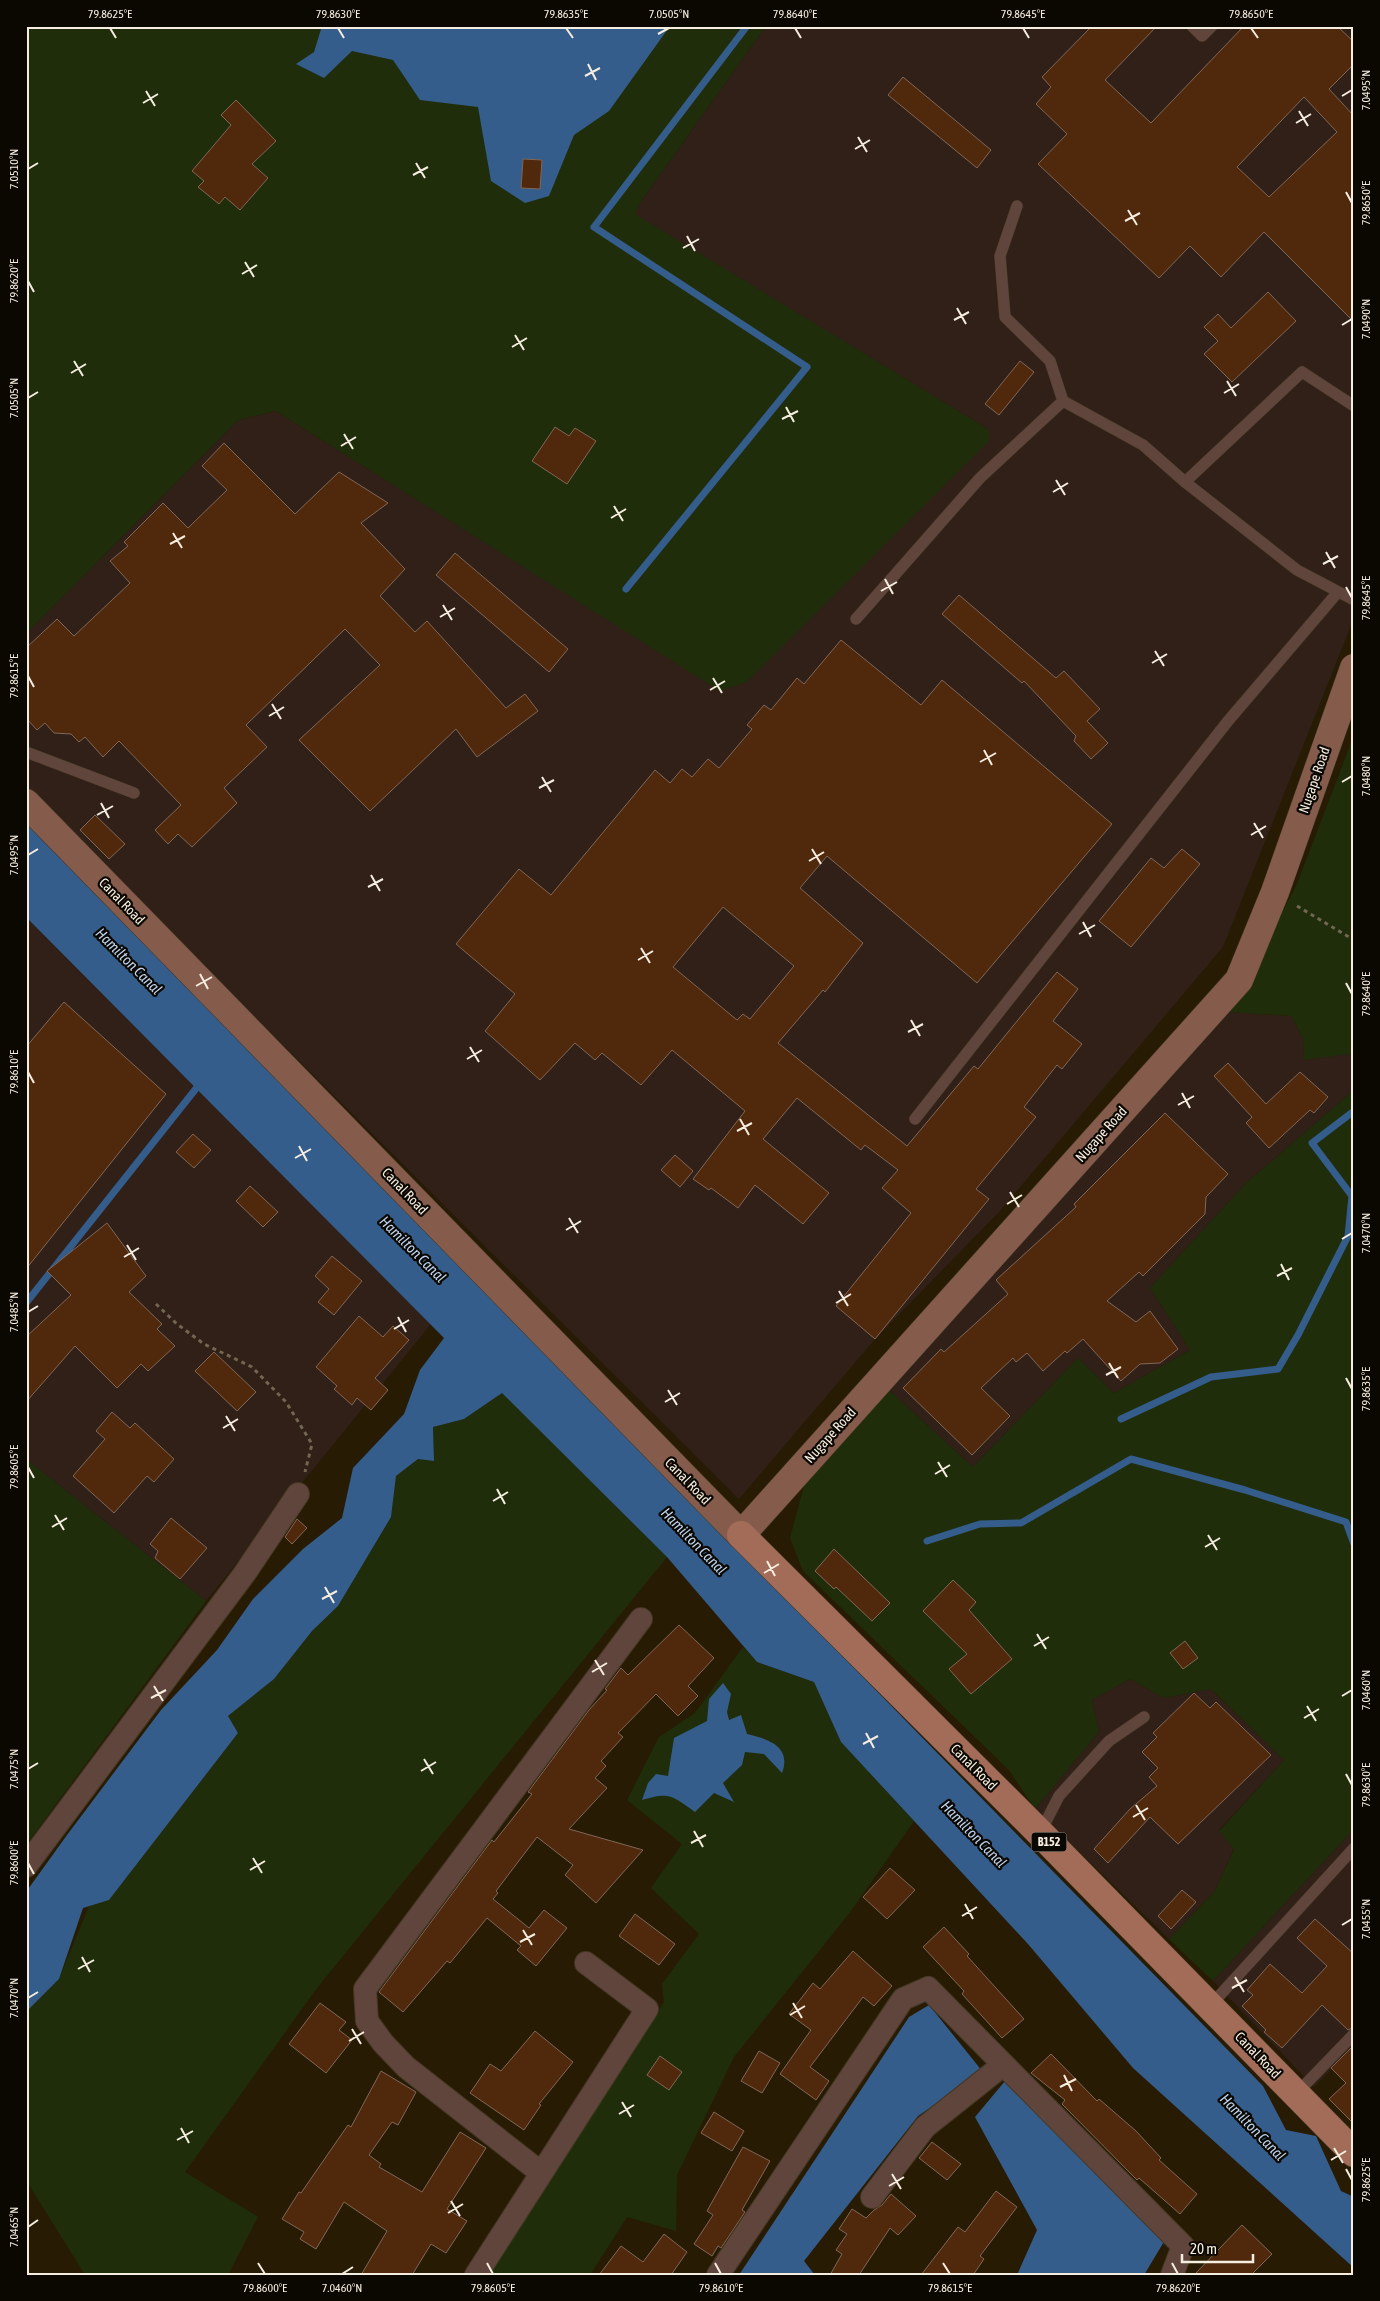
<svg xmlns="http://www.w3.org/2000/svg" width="1380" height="2301" font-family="'Asap Condensed',sans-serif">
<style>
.industrial{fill:#302017}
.green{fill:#202d0b}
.water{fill:#345d8c}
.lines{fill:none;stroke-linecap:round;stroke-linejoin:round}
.stream{stroke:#345d8c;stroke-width:7}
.building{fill:#50280c;stroke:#816758;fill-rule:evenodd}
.service-casing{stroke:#443823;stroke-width:12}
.minor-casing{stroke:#443823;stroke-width:24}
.secondary-casing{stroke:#443823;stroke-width:29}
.primary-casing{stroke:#443823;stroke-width:29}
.path{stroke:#706652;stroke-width:3;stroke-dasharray:4 4;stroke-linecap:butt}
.service{stroke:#60453c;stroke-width:11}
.minor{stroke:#60453c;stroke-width:22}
.secondary{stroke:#855b4c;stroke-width:28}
.primary{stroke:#a26c58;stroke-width:28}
.ticks{fill:none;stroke:#f5eddf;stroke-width:2}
.labels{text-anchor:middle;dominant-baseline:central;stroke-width:4.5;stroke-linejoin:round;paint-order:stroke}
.shield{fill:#0b0701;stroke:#afa89c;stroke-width:1}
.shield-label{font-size:12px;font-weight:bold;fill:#f5eddf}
.street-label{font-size:14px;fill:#f5eddf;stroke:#0b0701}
.water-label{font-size:15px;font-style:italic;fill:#bdd4f1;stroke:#0b0701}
.neatline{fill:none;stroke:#f5eddf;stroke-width:2}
.ticks-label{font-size:12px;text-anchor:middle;fill:#f5eddf}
</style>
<rect width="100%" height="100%" fill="#271b04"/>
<!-- industrial -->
<g class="industrial">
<path d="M766,26H1354V618L1223,947L999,1212L875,1339L739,1499L26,789V634L238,420L276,411L720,690L747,682L988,429L634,214L640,203Z"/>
<path d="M26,917L431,1324L206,1601L26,1459Z"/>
<path d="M1230,1012L1291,1016L1303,1038L1304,1060L1349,1054L1354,1059V1090L1245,1184L1150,1288L1190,1350L1114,1393L1078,1358L973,1467L889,1390L1044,1213Z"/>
<path d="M1130,1679L1164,1698L1211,1689L1284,1760L1219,1830L1234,1848L1215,1891L1169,1939L1035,1809L1099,1732L1092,1700Z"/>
<path d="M1354,1829V2046L1314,2087L1213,1981Z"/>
</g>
<!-- green -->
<g class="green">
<path d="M26,26H766L640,203L635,214L988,429L989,441L747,682L720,691L276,411L238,420L26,634Z"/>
<path d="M1354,735V1059L1349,1054L1304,1060L1303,1038L1291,1016L1230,1012L1297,884Z"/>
<path d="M1354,1090V1829L1213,1981L1169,1939L1215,1891L1234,1849L1219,1831L1284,1760L1211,1689L1164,1698L1130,1679L1092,1700L1099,1732L1035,1809L1009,1770L803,1571L790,1538L806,1478L889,1390L973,1467L1078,1358L1114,1393L1190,1350L1150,1288L1245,1184Z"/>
<path d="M502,1393L667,1557L317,1988L185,2172L258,2217L228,2275H85L26,2180V2012L59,1979L89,1906L109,1900L238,1733L228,1716L274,1679L312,1631L338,1606L391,1517L396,1476L418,1459L434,1461L433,1427L464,1419Z"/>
<path d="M26,1459L206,1601L26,1845Z"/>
<path d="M743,1647L757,1662L814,1682L841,1742L914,1821L851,1911L734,2057L677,2175L676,2231L627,2217L590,2275H489L536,2199L664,2002L662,1984L699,1934L651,1888L682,1844L627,1800L659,1737L695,1713Z"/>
</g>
<!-- water -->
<g class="water">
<path d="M322,26H670L609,111L574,135L549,196L525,203L491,181L478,107L420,100L393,60L352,51L324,78L296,64L314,52Z"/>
<path d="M26,821L1263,2086L1286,2130L1316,2136L1341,2191L1354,2197V2268L1133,2068L1028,1944L841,1742L814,1682L757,1662L667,1557L502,1393L464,1419L433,1427L434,1461L418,1459L396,1476L391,1517L338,1606L312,1631L274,1679L228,1716L238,1733L109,1900L83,1908L59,1979L26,2012V1892L67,1835L161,1710L217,1650L253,1599L303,1549L342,1518L353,1468L404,1414L420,1370L444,1338L26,917Z"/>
<path d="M723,1683L731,1694L727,1712L729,1720L741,1715L747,1734C768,1739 792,1746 782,1773L764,1754L745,1752L742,1765L723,1783L734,1802L714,1793L695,1812C671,1795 670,1792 642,1800L648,1783L656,1774L668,1776L674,1738L707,1721L709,1699Z"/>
<path d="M929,2005L983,2072L918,2116L804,2261L815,2275H739L909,2017Z"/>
<path d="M1005,2081L1165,2240L1144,2275H1017L1037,2230L975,2117Z"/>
</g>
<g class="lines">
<!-- stream -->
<g class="stream">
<path d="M626,589L807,367L594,227L747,26"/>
<path d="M26,1303L202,1081"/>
<path d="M1121,1419L1211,1377L1278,1369L1298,1335L1348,1236L1352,1196L1312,1143L1354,1111"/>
<path d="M927,1541L980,1524L1021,1523L1131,1459L1245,1490L1346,1522L1354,1544"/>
</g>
</g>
<!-- building -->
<g class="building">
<path d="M1092,26H1157L1105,80L1151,123L1244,26H1337L1354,42V64L1329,89L1354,116V322L1264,232L1221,277L1190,246L1159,278L1038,164L1067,134L1036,104L1051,87L1042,77ZM1304,97L1337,132L1269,197L1237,167Z"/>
<path d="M903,77L991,150L977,168L888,95Z"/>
<path d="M236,100L276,141L252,164L268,178L240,210L225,197L219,204L198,187L204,181L192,171L231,125L221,115Z"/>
<path d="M523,159L542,160L540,189L521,188Z"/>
<path d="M1268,292L1296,321L1232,382L1204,354L1218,341L1204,327L1218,314L1231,328Z"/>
<path d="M1020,361L1034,372L999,415L985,404Z"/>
<path d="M555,427L569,436L575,428L596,441L567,484L532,461Z"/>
<path d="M224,443L295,514L339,472L388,503L361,523L405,569L380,596L415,632L427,621L506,708L525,694L538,711L477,757L456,729L370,811L299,740L380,665L345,629L246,725L267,747L224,788L237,803L192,847L178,834L168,844L155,830L181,805L119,741L103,757L85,737L79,742L71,734L54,733L45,723L37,730L26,718V648L57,619L74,636L130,583L110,561L128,546L124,542L163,503L188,528L227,490L202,466Z"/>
<path d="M455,553L568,649L549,672L436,575Z"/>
<path d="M959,595L1056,678L1064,671L1100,709L1087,721L1108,743L1091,759L1074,741L1076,736L1024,681L1022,683L942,614Z"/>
<path d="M841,640L921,705L942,680L1112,824L977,983L827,856L800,888L863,943L825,992L823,990L778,1043L907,1146L974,1066L978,1069L1057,972L1078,989L1053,1021L1082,1044L1062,1069L1057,1065L1024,1107L1036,1117L976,1189L989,1199L875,1339L836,1306L911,1213L882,1188L898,1170L865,1145L861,1150L797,1098L763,1139L829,1193L803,1224L755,1185L738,1208L711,1188L709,1190L693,1179L745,1111L672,1050L641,1085L602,1053L595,1060L575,1043L540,1080L485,1031L515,994L456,944L519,869L551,895L655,770L670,783L682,769L692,777L708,759L719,768L752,729L747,725L764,705L771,710L797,678L804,684ZM723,907L794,966L750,1019L743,1014L737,1020L673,967Z"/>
<path d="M95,815L125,844L109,859L80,830Z"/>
<path d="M1182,849L1200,864L1131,947L1099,921L1151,858L1164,868Z"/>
<path d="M64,1002L166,1094L26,1269V1047Z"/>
<path d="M1228,1063L1266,1104L1300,1072L1328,1097L1314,1113L1310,1110L1269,1148L1246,1123L1252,1117L1214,1076Z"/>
<path d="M1165,1113L1228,1174L1206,1197L1205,1214L1143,1276L1139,1272L1107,1301L1136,1322L1150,1311L1178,1349L1160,1363L1140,1364L1121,1381L1083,1339L1067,1353L1065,1351L1043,1371L1027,1353L1016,1362L1013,1358L981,1388L1010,1416L972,1455L903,1388L941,1349L944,1352L1008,1294L996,1280L1076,1207L1074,1204Z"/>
<path d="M193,1134L211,1150L194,1168L176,1152Z"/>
<path d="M675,1155L693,1171L680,1187L661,1170Z"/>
<path d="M250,1186L278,1212L263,1227L236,1201Z"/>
<path d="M107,1223L146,1276L129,1292L162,1324L157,1329L175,1346L148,1371L141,1364L117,1388L75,1346L26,1402V1337L71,1295L47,1271Z"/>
<path d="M332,1256L362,1281L334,1315L318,1302L329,1289L315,1276Z"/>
<path d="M359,1316L383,1337L393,1326L409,1340L375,1378L388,1390L371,1410L357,1398L352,1405L334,1389L337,1386L316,1367Z"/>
<path d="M214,1352L256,1392L237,1411L195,1371Z"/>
<path d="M112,1412L130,1428L135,1423L174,1459L154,1482L147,1476L114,1513L73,1476L105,1439L96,1431Z"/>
<path d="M171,1518L207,1548L180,1579L155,1558L158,1551L150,1544Z"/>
<path d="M297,1519L307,1528L292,1544L285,1537Z"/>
<path d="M834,1549L890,1603L872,1621L836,1587L834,1589L815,1571Z"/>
<path d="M953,1580L976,1602L969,1610L1012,1659L971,1694L949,1669L967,1654L923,1611Z"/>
<path d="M679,1625L714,1658L688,1686L698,1696L678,1716L656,1694L618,1733L623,1737L601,1761L606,1766L595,1778L607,1788L569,1829L643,1850L596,1903L565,1875L573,1865L537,1837L496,1891L498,1893L493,1899L529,1928L544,1910L567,1928L536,1966L517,1950L521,1946L487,1918L450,1963L447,1961L403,2012L379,1992L492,1840L494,1842L532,1794L528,1792L589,1710L607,1690L605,1689L621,1668L628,1675Z"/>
<path d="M1185,1641L1198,1658L1183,1669L1170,1653Z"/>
<path d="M1194,1693L1210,1708L1216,1702L1271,1755L1178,1844L1150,1817L1108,1863L1094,1849L1130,1809L1157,1786L1149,1777L1158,1768L1142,1752L1157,1737L1153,1733Z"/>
<path d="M890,1868L915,1890L887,1919L863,1897Z"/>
<path d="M1182,1890L1196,1902L1171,1929L1158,1916Z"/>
<path d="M635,1914L675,1944L659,1965L619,1936Z"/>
<path d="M1315,1919L1354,1954V2027L1348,2030L1322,2005L1282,2048L1264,2032L1266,2030L1242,2006L1253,1995L1247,1990L1270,1964L1302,1993L1327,1966L1297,1938Z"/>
<path d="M944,1927L969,1954L967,1956L1024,2019L1002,2038L962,1994L964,1991L923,1947Z"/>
<path d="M853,1951L892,1986L874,2006L863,1997L810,2067L829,2081L816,2100L780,2074L811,2030L789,2014L813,1983L820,1989Z"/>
<path d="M320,2003L346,2022L339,2030L352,2040L326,2073L289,2044Z"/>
<path d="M535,2031L573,2062L539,2104L541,2105L524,2130L470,2093L490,2064L501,2071Z"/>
<path d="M1354,2045V2124L1329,2099L1346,2083L1331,2068Z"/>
<path d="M759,2051L780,2063L762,2093L741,2081Z"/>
<path d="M1051,2054L1097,2101L1099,2099L1136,2131L1161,2158L1159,2160L1197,2194L1180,2214L1139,2178L1137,2180L1062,2104L1065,2100L1031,2073Z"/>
<path d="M660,2056L682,2072L669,2090L647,2075Z"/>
<path d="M381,2071L416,2092L398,2125L392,2122L369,2155L381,2164L379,2167L422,2192L460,2132L486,2148L447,2209L467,2221L446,2253L431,2244L412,2275H361L387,2231L344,2202L316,2249L300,2239L304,2232L282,2219L299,2192L301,2193L348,2125L351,2127Z"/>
<path d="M714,2112L744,2131L732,2151L701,2133Z"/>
<path d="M932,2142L961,2164L947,2180L919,2158Z"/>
<path d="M743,2147L770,2161L742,2210L745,2212L721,2248L718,2246L712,2256L694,2244L713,2215L707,2211Z"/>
<path d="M996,2191L1017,2207L980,2256L984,2259L973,2275H921L958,2227L965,2232Z"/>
<path d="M891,2194L916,2216L898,2235L890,2228L859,2275H830L842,2254L836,2250L847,2234L839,2229L852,2209L866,2218L874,2210L882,2205Z"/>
<path d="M1242,2225L1272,2254L1251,2275H1194Z"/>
<path d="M664,2234L687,2252L671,2275H599L621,2246L643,2262Z"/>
</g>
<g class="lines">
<defs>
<g id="service">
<path d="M1192,26L1202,36L1212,26"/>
<path d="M1017,206L1000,256L1005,317L1050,361L1063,401"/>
<path d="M1185,482L1302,372L1354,406"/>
<path d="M856,619L980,478L1063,401L1143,445L1185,482L1297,570L1354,600"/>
<path d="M26,752L134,793"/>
<path d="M915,1119L1228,721L1338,592"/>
<path d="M1040,1833L1059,1796L1109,1741L1144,1717"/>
<path d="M1210,2006L1354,1848"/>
<path d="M1296,2094L1354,2034"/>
</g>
<g id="minor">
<path d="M26,1866L245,1573L298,1494"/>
<path d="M540,2172L406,2067L383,2043L367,2021L365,1989L641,1619"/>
<path d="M872,2197L925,2127L1003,2065"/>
<path d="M476,2275L647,2009L586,1963"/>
<path d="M718,2275L903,1999L928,1988L1183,2246L1172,2275"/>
</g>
<path id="secondary" d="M26,803L741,1535L1239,980L1275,892L1354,668"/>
<path id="primary" d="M741,1535L1040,1833L1354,2153"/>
</defs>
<!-- service casing -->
<use href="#service" class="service-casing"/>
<!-- minor casing -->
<use href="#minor" class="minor-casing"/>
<!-- secondary casing -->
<use href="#secondary" class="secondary-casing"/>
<!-- primary casing -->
<use href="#primary" class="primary-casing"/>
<!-- path -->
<g class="path">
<path d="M1297,906L1354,940"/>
<path d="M156,1304L177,1324L204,1344L252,1367L286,1402L312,1444L305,1472"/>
</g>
<!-- service -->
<use href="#service" class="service"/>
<!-- minor -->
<use href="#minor" class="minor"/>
<!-- secondary -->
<use href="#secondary" class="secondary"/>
<!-- primary -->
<use href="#primary" class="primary"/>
</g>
<!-- ticks -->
<path class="ticks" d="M110,28L116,38M338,28L344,38M566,28L573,38M795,28L801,38M1023,28L1029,38M1251,28L1258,38M658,34L669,28M588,64L596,80M585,76L600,68M146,91L155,106M1342,96L1352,90M143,103L158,94M1299,111L1308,126M1296,123L1311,114M858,137L867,152M855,149L870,140M416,163L425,178M28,169L38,163M413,175L428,167M1346,192L1352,203M1128,210L1137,225M1125,221L1140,213M687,236L695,251M683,248L699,239M245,262L254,277M242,274L257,265M28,281L34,292M957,308L966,324M954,320L969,312M1342,325L1352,319M515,335L524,350M512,347L527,338M74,361L83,376M71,373L86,364M1227,381L1236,396M1224,393L1239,384M28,398L38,392M786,407L794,422M782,419L798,411M344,434L353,449M341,446L356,437M1056,480L1065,495M1053,492L1068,483M614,506L623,521M611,518L626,509M173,533L182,548M170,544L185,536M1326,552L1335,568M1323,564L1338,556M885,579L893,594M1346,587L1352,598M881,591L897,582M443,605L452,620M440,617L455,608M1155,651L1164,666M1152,663L1167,654M28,676L34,687M713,678L722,693M710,690L725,681M272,704L281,719M269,716L284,707M984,750L992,765M980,762L996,753M542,777L551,792M1342,782L1352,776M539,788L554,780M101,803L109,818M97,815L113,806M1254,823L1263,838M1251,835L1266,826M812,849L821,864M28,855L38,849M809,861L824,852M371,875L380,891M368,887L383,879M1083,922L1091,937M1079,934L1095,925M641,948L650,963M638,960L653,951M200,974L208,989M1346,983L1352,994M196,986L212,977M911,1020L920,1036M908,1032L923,1024M470,1047L479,1062M467,1059L482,1050M28,1072L34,1083M1182,1093L1190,1108M1178,1105L1194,1096M740,1119L749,1135M737,1131L752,1123M299,1146L307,1161M295,1158L311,1149M1010,1192L1019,1207M1007,1204L1022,1195M569,1218L578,1233M566,1230L581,1221M1342,1239L1352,1233M127,1245L136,1260M124,1257L139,1248M1281,1264L1289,1280M1277,1276L1292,1268M839,1291L848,1306M836,1303L851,1294M28,1312L38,1306M398,1317L406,1332M394,1329L409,1320M1109,1363L1118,1378M1106,1375L1121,1367M1346,1378L1352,1389M668,1390L677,1405M665,1402L680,1393M226,1416L235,1431M223,1428L238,1419M938,1462L947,1477M28,1467L34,1478M935,1474L950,1465M497,1489L505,1504M493,1501L508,1492M55,1515L64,1530M52,1527L67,1518M1208,1535L1217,1550M1205,1547L1220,1538M767,1561L775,1576M764,1573L779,1564M325,1587L334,1603M322,1599L337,1591M1037,1634L1046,1649M1034,1646L1049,1637M595,1660L604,1675M592,1672L607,1663M154,1686L163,1701M1342,1696L1352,1690M151,1698L166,1690M1307,1706L1316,1721M1304,1718L1319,1709M866,1733L874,1748M863,1744L878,1736M424,1759L433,1774M28,1769L38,1763M421,1771L436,1762M1346,1774L1352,1785M1136,1805L1145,1820M1133,1817L1148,1808M694,1831L703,1847M691,1843L706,1835M253,1858L262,1873M28,1863L34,1874M250,1870L265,1861M965,1904L973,1919M962,1916L977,1907M1342,1925L1352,1919M523,1930L532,1945M520,1942L535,1934M82,1957L90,1972M78,1969L94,1960M1235,1977L1244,1992M1232,1988L1247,1980M28,1998L38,1992M793,2003L802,2018M790,2015L805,2006M352,2029L361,2044M349,2041L364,2032M1064,2075L1072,2091M1060,2087L1076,2079M622,2102L631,2117M619,2114L634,2105M181,2128L189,2143M177,2140L193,2131M1334,2148L1343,2163M1331,2160L1346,2151M1346,2169L1352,2180M892,2174L901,2189M889,2186L904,2177M451,2201L460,2216M448,2213L463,2204M28,2227L38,2220M258,2263L265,2274M487,2263L493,2274M715,2263L721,2274M943,2263L950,2274M1172,2263L1178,2274M342,2274L353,2267"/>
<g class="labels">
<!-- shield labels -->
<rect class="shield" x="1031.5" y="1832.5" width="35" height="19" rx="4"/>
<g class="shield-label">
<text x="1049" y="1842">B152</text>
</g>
<!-- street labels -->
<g class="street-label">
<text transform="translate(1314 780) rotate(-71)">Nugape Road</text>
<text transform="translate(122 901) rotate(46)">Canal Road</text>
<text transform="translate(1101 1134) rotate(-48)">Nugape Road</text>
<text transform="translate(405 1191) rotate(46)">Canal Road</text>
<text transform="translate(830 1435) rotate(-48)">Nugape Road</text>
<text transform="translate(688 1481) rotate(46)">Canal Road</text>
<text transform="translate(974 1767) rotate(45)">Canal Road</text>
<text transform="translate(1258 2055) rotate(46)">Canal Road</text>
</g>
<!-- water labels -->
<g class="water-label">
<text transform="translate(129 961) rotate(45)">Hamilton Canal</text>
<text transform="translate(413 1249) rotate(45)">Hamilton Canal</text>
<text transform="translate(694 1541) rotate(46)">Hamilton Canal</text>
<text transform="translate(974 1834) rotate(46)">Hamilton Canal</text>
<text transform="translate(1253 2127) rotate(46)">Hamilton Canal</text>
</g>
</g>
<!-- border -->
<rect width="1380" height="2301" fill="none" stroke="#0b0701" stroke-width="55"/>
<!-- scale -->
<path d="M1182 2254v8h71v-8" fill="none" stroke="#f5eddf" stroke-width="2.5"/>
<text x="1190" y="2254" font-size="15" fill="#f5eddf" stroke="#0b0701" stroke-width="4" paint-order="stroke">20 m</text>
<rect x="28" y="28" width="1324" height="2246" class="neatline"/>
<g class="ticks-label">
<text x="110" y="18">79.8625°E</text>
<text x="338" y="18">79.8630°E</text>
<text x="566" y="18">79.8635°E</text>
<text x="669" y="18">7.0505°N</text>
<text x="795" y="18">79.8640°E</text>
<text x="1023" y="18">79.8645°E</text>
<text x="1251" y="18">79.8650°E</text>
<text transform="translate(1366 90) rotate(-90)" y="4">7.0495°N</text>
<text transform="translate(14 169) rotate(-90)" y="4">7.0510°N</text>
<text transform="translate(1366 203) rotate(-90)" y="4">79.8650°E</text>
<text transform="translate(14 281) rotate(-90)" y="4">79.8620°E</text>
<text transform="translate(1366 319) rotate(-90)" y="4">7.0490°N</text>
<text transform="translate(14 398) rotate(-90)" y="4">7.0505°N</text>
<text transform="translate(1366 598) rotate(-90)" y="4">79.8645°E</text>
<text transform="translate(14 676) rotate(-90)" y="4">79.8615°E</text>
<text transform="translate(1366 776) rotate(-90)" y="4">7.0480°N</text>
<text transform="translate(14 855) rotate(-90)" y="4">7.0495°N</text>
<text transform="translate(1366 994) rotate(-90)" y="4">79.8640°E</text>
<text transform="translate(14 1072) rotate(-90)" y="4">79.8610°E</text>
<text transform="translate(1366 1233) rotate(-90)" y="4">7.0470°N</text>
<text transform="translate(14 1312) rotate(-90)" y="4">7.0485°N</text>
<text transform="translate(1366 1389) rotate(-90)" y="4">79.8635°E</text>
<text transform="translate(14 1467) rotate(-90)" y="4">79.8605°E</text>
<text transform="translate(1366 1690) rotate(-90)" y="4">7.0460°N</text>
<text transform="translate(14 1769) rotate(-90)" y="4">7.0475°N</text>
<text transform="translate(1366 1785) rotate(-90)" y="4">79.8630°E</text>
<text transform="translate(14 1863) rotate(-90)" y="4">79.8600°E</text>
<text transform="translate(1366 1919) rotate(-90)" y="4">7.0455°N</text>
<text transform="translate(14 1998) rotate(-90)" y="4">7.0470°N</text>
<text transform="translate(1366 2180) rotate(-90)" y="4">79.8625°E</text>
<text transform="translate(14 2227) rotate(-90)" y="4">7.0465°N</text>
<text x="265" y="2292">79.8600°E</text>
<text x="342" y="2292">7.0460°N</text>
<text x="493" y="2292">79.8605°E</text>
<text x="721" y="2292">79.8610°E</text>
<text x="950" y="2292">79.8615°E</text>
<text x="1178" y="2292">79.8620°E</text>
</g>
</svg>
